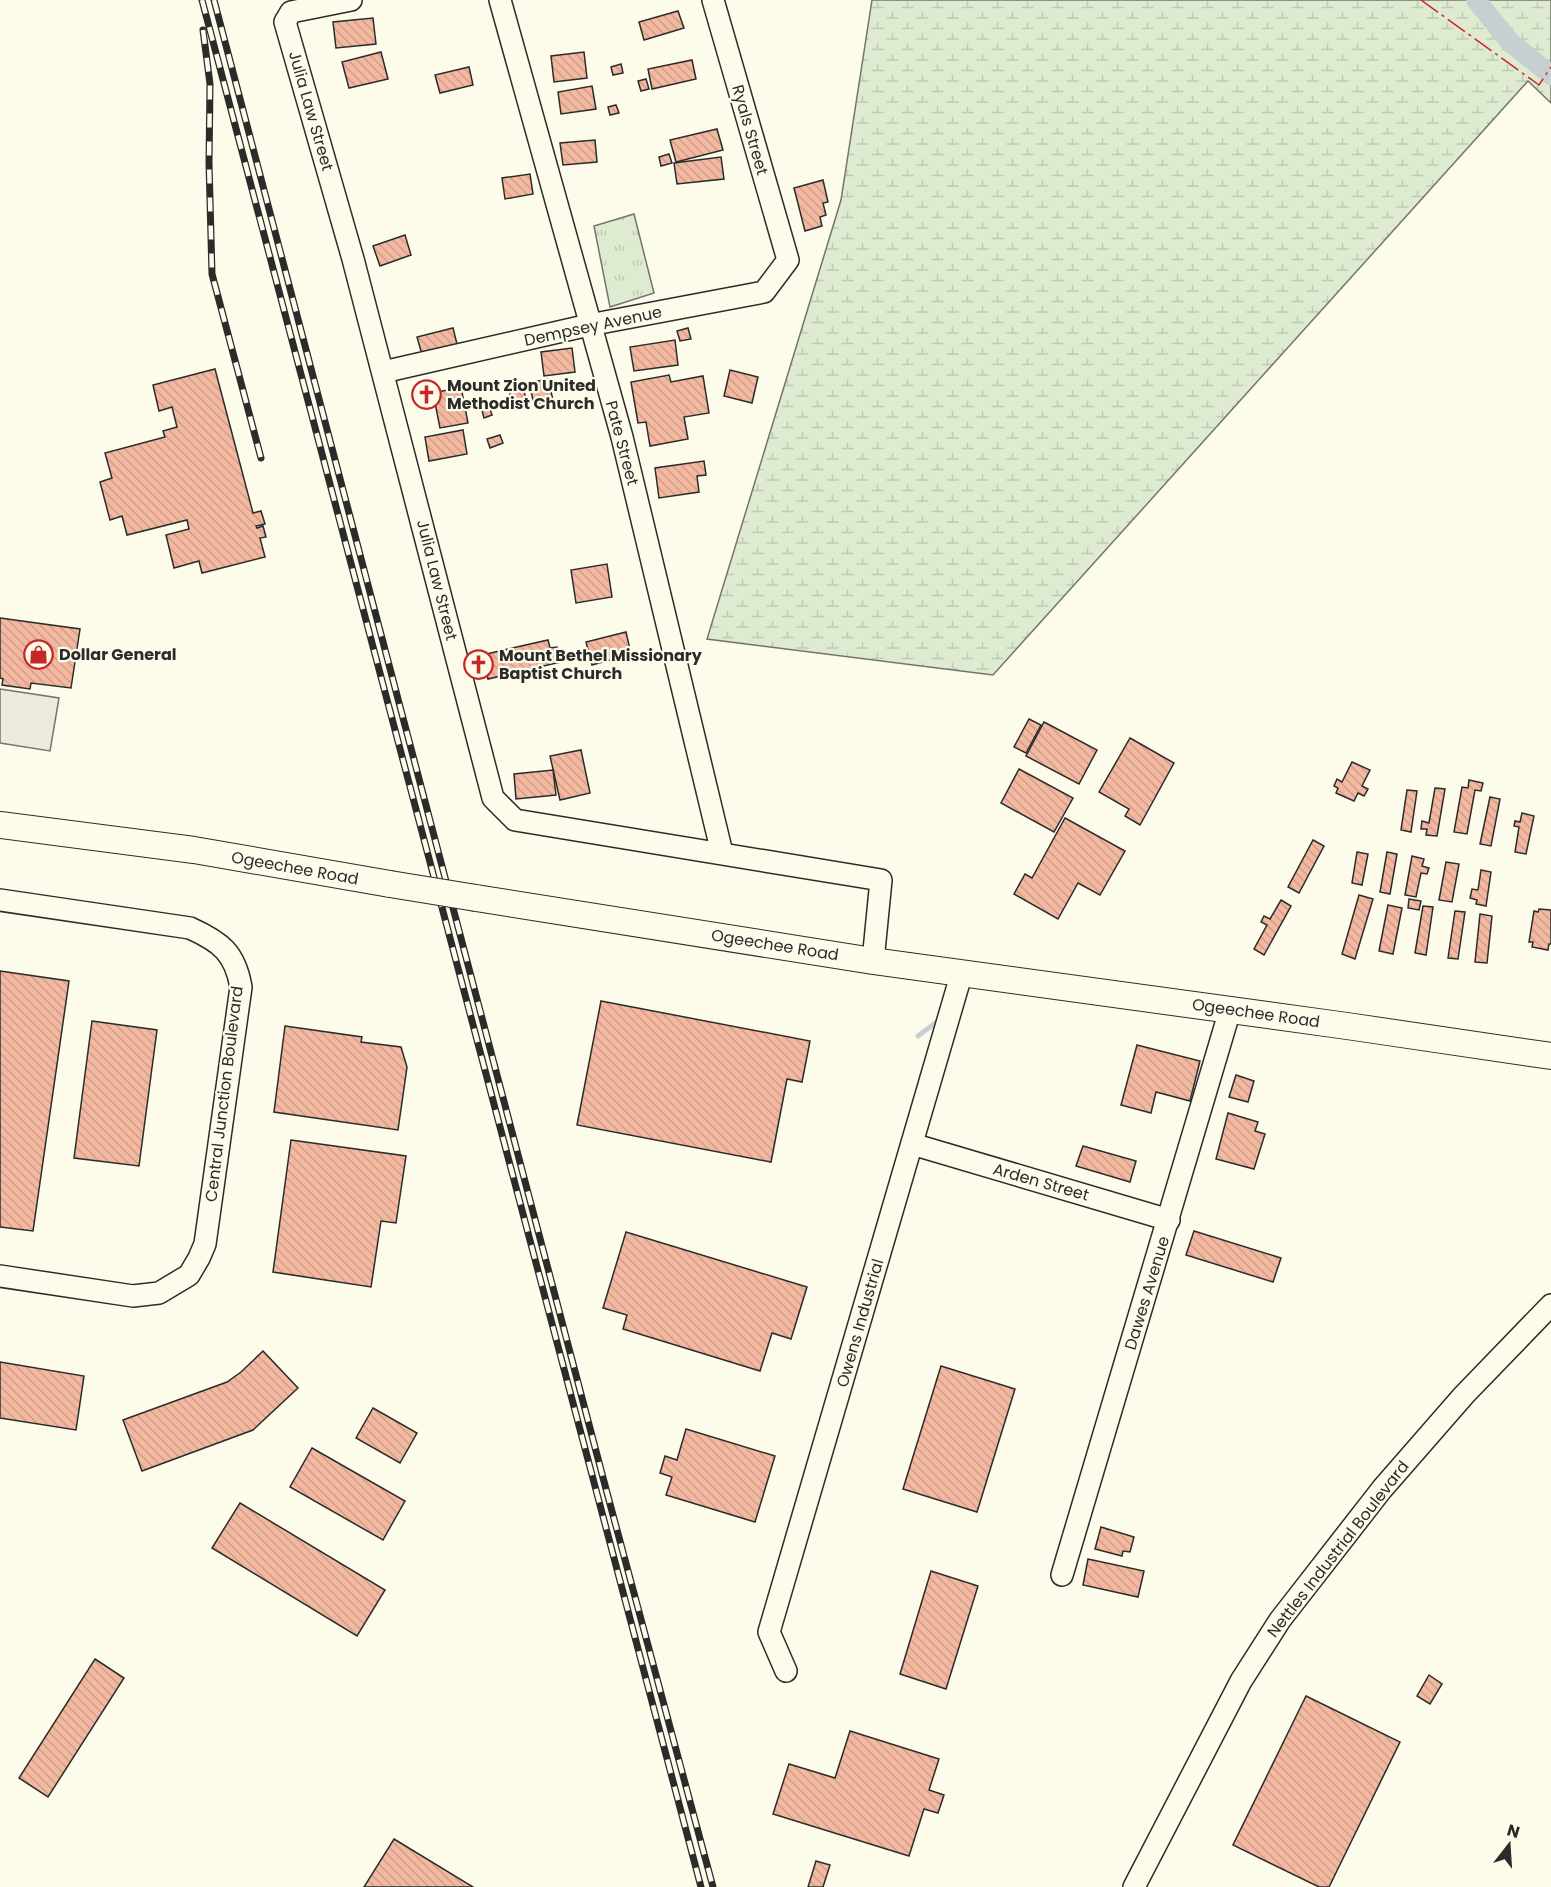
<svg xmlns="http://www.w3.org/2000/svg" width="1551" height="1887" font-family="Poppins,sans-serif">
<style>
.grass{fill:url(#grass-tufts);stroke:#74746e;stroke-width:1.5}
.wetland{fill:url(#wetland-marsh);stroke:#74746e;stroke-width:1.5}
.parking{fill:#eceadb;stroke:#74746e;stroke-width:1.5}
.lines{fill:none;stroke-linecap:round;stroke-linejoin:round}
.stream{stroke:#c7d0d0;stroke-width:5}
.canal{stroke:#c7d0d0;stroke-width:20}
.building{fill:url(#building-back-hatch);stroke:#2b2b2b;stroke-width:1.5}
.minor-casing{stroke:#2b2b2b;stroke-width:24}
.major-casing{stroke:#2b2b2b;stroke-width:28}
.minor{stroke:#fdfbea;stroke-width:21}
.major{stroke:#fdfbea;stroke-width:26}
.rail-casing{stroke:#2b2b2b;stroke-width:7}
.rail{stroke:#fdfbea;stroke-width:4.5;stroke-dasharray:14;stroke-linecap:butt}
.major-bridge-casing{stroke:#2b2b2b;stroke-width:28;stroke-linecap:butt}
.major-bridge{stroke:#fdfbea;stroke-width:26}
.power{stroke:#c62828;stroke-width:1.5;stroke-dasharray:21 4.5 3 4.5;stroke-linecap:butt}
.labels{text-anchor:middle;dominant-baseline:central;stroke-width:4.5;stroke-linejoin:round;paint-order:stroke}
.street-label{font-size:16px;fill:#2b2b2b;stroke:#fdfbea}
.poi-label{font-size:16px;font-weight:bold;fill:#2b2b2b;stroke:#fdfbea;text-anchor:start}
</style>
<defs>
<pattern id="grass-tufts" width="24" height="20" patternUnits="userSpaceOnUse" patternTransform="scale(1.5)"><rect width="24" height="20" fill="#deebd1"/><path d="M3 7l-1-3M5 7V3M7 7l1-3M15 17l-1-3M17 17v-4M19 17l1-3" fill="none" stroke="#bfcab4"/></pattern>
<pattern id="wetland-marsh" width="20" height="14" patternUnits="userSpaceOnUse" patternTransform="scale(1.5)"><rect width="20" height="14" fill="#deebd1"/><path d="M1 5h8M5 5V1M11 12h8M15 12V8" fill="none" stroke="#bfcab4"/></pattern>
<pattern id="building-back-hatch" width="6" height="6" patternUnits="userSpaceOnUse" patternTransform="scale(1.5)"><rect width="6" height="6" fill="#f2b8a0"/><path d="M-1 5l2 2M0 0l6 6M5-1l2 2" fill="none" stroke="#d09e8a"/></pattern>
</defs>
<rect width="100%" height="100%" fill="#fdfbea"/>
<!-- grass -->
<path class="grass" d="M634,214L654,293L610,307L594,226Z"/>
<!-- wetland -->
<path class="wetland" d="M872,0H1551V103L1528,81L993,675L707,639L841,200Z"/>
<!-- parking -->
<path class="parking" d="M0,689L59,698L50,751L0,743Z"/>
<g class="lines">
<!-- stream -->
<path class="stream" d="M918,1036L938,1021"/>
<!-- canal -->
<path class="canal" d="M1476,0L1510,42L1551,75"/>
</g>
<!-- building -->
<g class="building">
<path d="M678,11L684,28L644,40L639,22Z"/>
<path d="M373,18L376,44L336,48L333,22Z"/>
<path d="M381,52L388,79L349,88L342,62Z"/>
<path d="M584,52L587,78L554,82L551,56Z"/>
<path d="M692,60L696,79L652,89L648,69Z"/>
<path d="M621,64L623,73L613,75L611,67Z"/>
<path d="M469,67L473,85L440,93L435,75Z"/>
<path d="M646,79L649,89L641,91L638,81Z"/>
<path d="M592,86L596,109L561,114L558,92Z"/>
<path d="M616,105L619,113L610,115L608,107Z"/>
<path d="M717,129L723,150L676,162L670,140Z"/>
<path d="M595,140L597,162L563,165L560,143Z"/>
<path d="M669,154L672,163L661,166L659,157Z"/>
<path d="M721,157L724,179L677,184L674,163Z"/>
<path d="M530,174L533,194L505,199L502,178Z"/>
<path d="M823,180L828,202L823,203L826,215L820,217L822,226L805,231L794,188Z"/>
<path d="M405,235L411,255L380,266L373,246Z"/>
<path d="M453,328L458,348L423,358L417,337Z"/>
<path d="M688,328L691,339L680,341L677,331Z"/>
<path d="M675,340L678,365L634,371L630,347Z"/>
<path d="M572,348L575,372L544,376L541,352Z"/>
<path d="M215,369L253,513L261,511L265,524L256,526L257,528L263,526L266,537L260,538L265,557L202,573L199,561L174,568L166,535L189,529L187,520L127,535L122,516L110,520L100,482L112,478L105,453L165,437L163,431L177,427L172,407L159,411L153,385Z"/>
<path d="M730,370L758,377L752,403L724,396Z"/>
<path d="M669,375L671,382L703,376L709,413L684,417L688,439L650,446L646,422L638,423L631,382Z"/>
<path d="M548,379L553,400L534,404L529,383Z"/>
<path d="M461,387L468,423L440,428L433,393Z"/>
<path d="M523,388L528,406L515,410L509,391Z"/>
<path d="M489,405L492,415L484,418L481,407Z"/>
<path d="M463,430L467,454L429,461L425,437Z"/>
<path d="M500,435L503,443L490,448L487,439Z"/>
<path d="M704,461L706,475L697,476L699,492L659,498L655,468Z"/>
<path d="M607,564L612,597L576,603L571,570Z"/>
<path d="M0,618L80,629L71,688L31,683L30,689L2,685L3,679L0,678Z"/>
<path d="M626,632L631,654L592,665L586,642Z"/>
<path d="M548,640L550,648L557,647L561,662L488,679L482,655Z"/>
<path d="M1029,719L1041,725L1026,753L1014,747Z"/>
<path d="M1044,722L1097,750L1079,784L1026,756Z"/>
<path d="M1130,738L1174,763L1140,825L1125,816L1129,809L1099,792Z"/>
<path d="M581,750L590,793L560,800L550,756Z"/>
<path d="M1352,762L1370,770L1362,786L1368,789L1364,796L1358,793L1354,801L1336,793L1338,788L1334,786L1337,779L1342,782Z"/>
<path d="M1019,769L1073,798L1054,832L1001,803Z"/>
<path d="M553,770L556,795L516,799L514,774Z"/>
<path d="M1469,780L1483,783L1481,791L1475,790L1467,834L1454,832L1462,787L1468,788Z"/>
<path d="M1435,788L1445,789L1437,836L1426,835L1427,829H1421L1422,821L1429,823Z"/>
<path d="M1407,790L1417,791L1411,832L1401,830Z"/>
<path d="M1490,797L1500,799L1491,846L1480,844Z"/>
<path d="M1522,813L1534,816L1526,854L1515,852L1519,827L1514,826L1515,821L1520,822Z"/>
<path d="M1065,818L1125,851L1100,895L1078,883L1058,919L1014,894L1025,874L1032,878Z"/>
<path d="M1313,840L1324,846L1299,893L1288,887Z"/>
<path d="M1357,852L1368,854L1362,885L1352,883Z"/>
<path d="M1387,852L1397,854L1390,894L1380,892Z"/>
<path d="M1412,856L1424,859L1422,866L1429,868L1427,874L1421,873L1416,897L1405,895Z"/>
<path d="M1446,862L1459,864L1452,902L1439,900Z"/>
<path d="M1481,870L1491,872L1486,906L1476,904L1477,900L1470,898L1472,889L1478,890Z"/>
<path d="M1359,895L1373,899L1355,959L1342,954Z"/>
<path d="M1409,899L1421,901L1419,910L1408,908Z"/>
<path d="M1281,900L1291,906L1264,955L1254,949L1267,925L1261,922L1264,916L1270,919Z"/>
<path d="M1388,905L1402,908L1393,954L1379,951Z"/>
<path d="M1423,906L1433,907L1426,955L1415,953Z"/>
<path d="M1539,909L1551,910V944H1549L1548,950L1532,947L1533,942H1529L1534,911L1538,912Z"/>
<path d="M1455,911L1465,912L1458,959L1448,958Z"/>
<path d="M1480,914L1492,916L1487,963L1475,962Z"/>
<path d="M0,971L69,981L33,1231L0,1227Z"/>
<path d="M601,1001L810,1041L802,1082L787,1079L771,1162L577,1125Z"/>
<path d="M92,1021L157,1030L139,1166L74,1158Z"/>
<path d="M285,1026L362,1037L361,1042L401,1047L407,1067L398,1130L274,1112Z"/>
<path d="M1137,1045L1200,1061L1190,1101L1156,1092L1151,1113L1121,1105Z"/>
<path d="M1236,1075L1254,1081L1248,1102L1229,1097Z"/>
<path d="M1228,1113L1258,1122L1255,1131L1265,1134L1254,1169L1216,1159Z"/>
<path d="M291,1140L406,1156L396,1223L381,1221L371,1287L273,1272Z"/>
<path d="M1083,1146L1136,1161L1130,1182L1076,1166Z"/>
<path d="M1194,1231L1281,1258L1273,1282L1186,1255Z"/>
<path d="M626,1232L807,1287L791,1339L772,1333L760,1371L623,1329L627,1315L603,1308Z"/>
<path d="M263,1351L298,1388L253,1430L142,1471L123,1420L227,1382L241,1372Z"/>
<path d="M0,1362L84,1376L76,1430L0,1418Z"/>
<path d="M941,1366L1015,1389L977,1512L903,1489Z"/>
<path d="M373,1408L417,1433L400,1463L356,1438Z"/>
<path d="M686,1429L775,1456L755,1522L666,1495L672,1477L660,1473L665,1456L677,1460Z"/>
<path d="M312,1448L405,1501L383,1540L290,1487Z"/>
<path d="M240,1503L385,1590L357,1636L212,1548Z"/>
<path d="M1101,1527L1134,1537L1130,1552L1123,1551L1122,1556L1095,1549Z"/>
<path d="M1088,1559L1144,1571L1138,1597L1083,1585Z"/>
<path d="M931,1571L978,1586L946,1689L900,1674Z"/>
<path d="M95,1659L124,1678L48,1797L19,1778Z"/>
<path d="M1429,1675L1442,1684L1430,1704L1417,1696Z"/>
<path d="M1306,1696L1400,1742L1329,1887H1319L1233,1845Z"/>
<path d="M850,1731L939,1759L929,1790L944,1795L938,1813L924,1809L909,1856L773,1814L789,1764L835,1778Z"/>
<path d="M394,1839L473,1887H364Z"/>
<path d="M816,1861L830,1865L823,1887H808Z"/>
</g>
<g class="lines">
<defs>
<g id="minor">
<path d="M351,0L291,12L285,22L353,259L493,798L515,820L881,880L873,961"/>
<path d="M500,0L622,437L722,853"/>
<path d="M383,372L589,325L764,292L788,260L713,0"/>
<path d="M0,900L190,928C221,942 235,953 241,987L205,1244L199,1258L189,1275L159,1293L133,1296L0,1276"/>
<path d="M912,1144L1169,1220"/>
<path d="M1062,1575L1230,1010"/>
<path d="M786,1671L769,1632L962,972"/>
<path d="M1134,1887L1241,1681L1280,1620L1382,1489L1464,1395L1551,1305"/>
</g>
<g id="major">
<path d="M0,825L194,850L390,884"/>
<path d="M476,898L873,961L1347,1026L1551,1056"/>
</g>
</defs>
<!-- minor casing -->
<use href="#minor" class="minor-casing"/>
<!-- major casing -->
<use href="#major" class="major-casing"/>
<!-- minor -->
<use href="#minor" class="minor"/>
<!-- major -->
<use href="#major" class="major"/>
<defs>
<g id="rail">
<path d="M202,0L701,1887"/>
<path d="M214,0L606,1489L713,1887"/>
<path d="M203,30L210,84L209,163L212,274L261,458"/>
</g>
</defs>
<!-- rail casing -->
<use href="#rail" class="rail-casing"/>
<!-- rail -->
<use href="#rail" class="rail"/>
<defs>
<path id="major-bridge" d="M390,884L476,898"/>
</defs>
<!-- major-bridge casing -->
<use href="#major-bridge" class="major-bridge-casing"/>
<!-- major-bridge -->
<use href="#major-bridge" class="major-bridge"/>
<!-- power -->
<path class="power" d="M1421,0L1539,85L1551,67"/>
</g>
<!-- icons -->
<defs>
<symbol id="church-ring" viewBox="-11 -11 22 22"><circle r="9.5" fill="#fdfbea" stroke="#c62828" stroke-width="1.5"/><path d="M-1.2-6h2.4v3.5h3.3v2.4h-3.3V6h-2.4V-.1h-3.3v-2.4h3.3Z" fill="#c62828"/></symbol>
<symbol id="shop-ring" viewBox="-11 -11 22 22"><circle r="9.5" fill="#fdfbea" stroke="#c62828" stroke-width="1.5"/><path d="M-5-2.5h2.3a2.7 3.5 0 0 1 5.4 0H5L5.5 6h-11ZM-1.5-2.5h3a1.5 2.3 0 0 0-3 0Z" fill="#c62828"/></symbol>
</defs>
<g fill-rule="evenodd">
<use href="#church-ring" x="410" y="378" width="33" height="33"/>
<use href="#shop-ring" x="22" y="638" width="33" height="33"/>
<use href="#church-ring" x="462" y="648" width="33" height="33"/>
</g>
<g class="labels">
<!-- street labels -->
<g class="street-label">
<text transform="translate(311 111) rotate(74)">Julia Law Street</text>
<text transform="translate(750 130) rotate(74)">Ryals Street</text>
<text transform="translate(593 326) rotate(-12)">Dempsey Avenue</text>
<text transform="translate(622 443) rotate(75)">Pate Street</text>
<text transform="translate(437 580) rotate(76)">Julia Law Street</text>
<text transform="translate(295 868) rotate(10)">Ogeechee Road</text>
<text transform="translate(775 945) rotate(9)">Ogeechee Road</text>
<text transform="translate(1256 1013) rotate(8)">Ogeechee Road</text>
<text transform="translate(224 1094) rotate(-83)">Central Junction Boulevard</text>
<text transform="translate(1041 1182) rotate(16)">Arden Street</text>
<text transform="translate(1147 1293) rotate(-73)">Dawes Avenue</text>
<text transform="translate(860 1323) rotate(-74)">Owens Industrial</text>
<text transform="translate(1338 1549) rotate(-52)">Nettles Industrial Boulevard</text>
</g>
<!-- poi labels -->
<g class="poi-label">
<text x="447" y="385">Mount Zion United<tspan x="447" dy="18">Methodist Church</tspan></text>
<text x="59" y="654">Dollar General</text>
<text x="499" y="655">Mount Bethel Missionary<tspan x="499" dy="18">Baptist Church</tspan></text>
</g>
</g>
<!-- north arrow -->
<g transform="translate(1509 1845) rotate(17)" stroke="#fdfbea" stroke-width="4.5" paint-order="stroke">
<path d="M0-4.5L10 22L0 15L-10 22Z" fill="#2b2b2b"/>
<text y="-9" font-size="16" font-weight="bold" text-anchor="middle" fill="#2b2b2b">N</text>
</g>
</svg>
